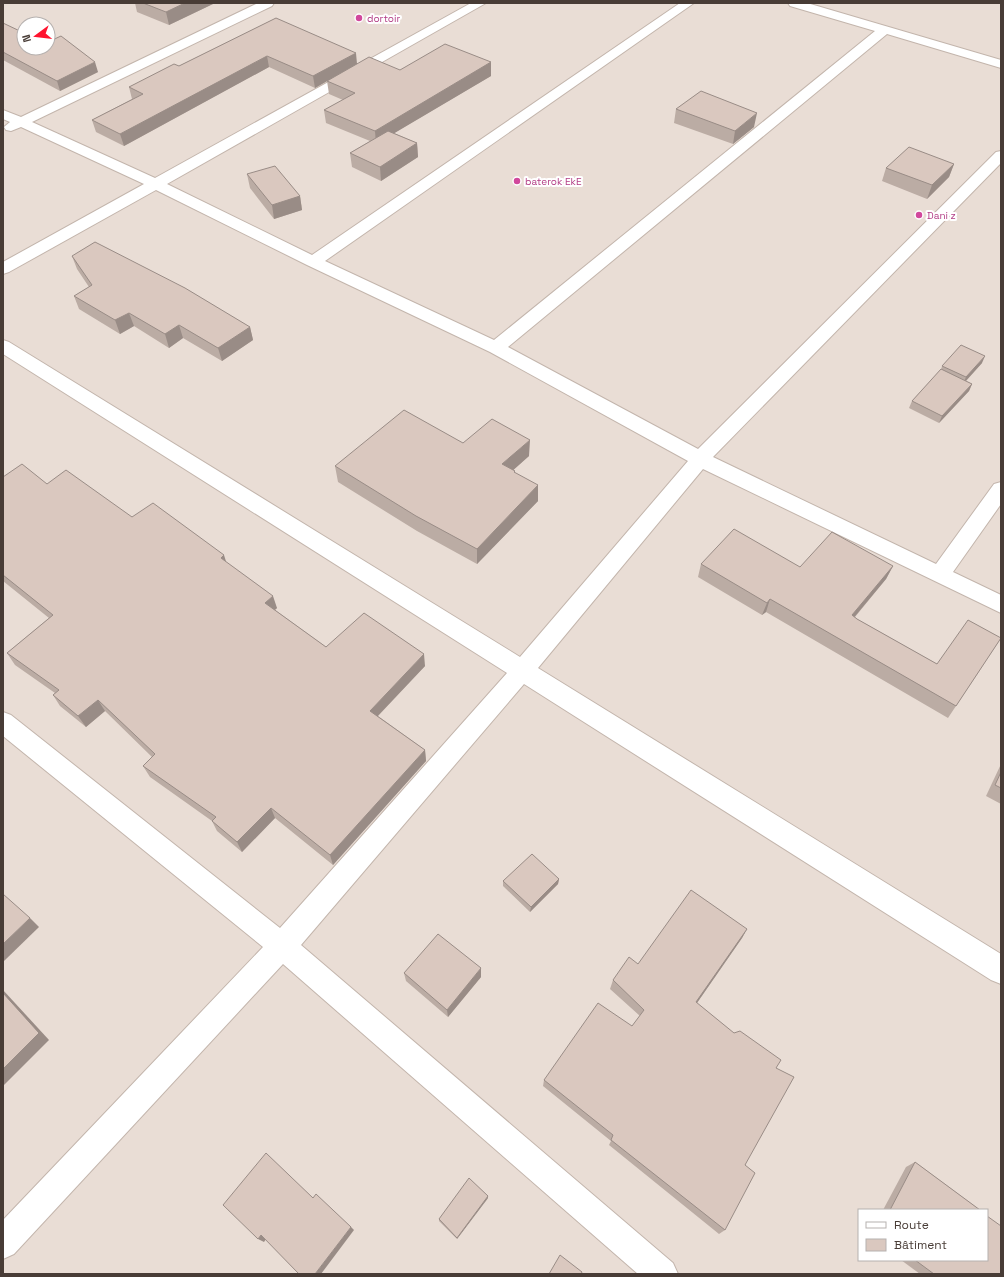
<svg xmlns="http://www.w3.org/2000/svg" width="1004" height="1277" font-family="'Space Grotesk',sans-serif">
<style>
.residential{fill:#e9ddd5;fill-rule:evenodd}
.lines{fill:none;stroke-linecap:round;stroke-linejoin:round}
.minor-casing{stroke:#c3b5ac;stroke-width:2}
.minor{fill:#fff;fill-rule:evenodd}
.wall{fill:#bbaca4}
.shaded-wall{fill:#998c86}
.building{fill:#dac8bf;stroke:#998c86}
.hotel-dot{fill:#d1479c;stroke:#fff;stroke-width:1.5}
.labels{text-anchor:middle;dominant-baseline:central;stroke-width:4;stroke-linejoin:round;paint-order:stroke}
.far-hotel-label{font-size:10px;fill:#b23c85;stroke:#fff;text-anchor:start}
</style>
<rect width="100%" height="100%" fill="#f4ede7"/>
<!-- residential -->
<path class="residential" d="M3,3H1001V1274H3ZM24,24H48V48H24ZM859,1210H987V1260H859Z"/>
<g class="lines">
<defs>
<path id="minor" d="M258,3H274L272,6L32,122L155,178L471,3H486L167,184L312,255L680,3H694L325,261L494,340L875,31L790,6L788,3H807L1001,60V68L887,34L508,347L698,449L996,152L1001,151V163L713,457L936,564L994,484L1001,482V504L953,572L1001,595V613L703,469L538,668L1001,954V984L991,980L524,684L301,945L673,1263L678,1274H638L283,964L14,1254L3,1259V1220L263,947L3,736V712L11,715L280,928L507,673L3,354V340L9,342L520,657L688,461L490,352L307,265L156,190L9,272L3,274V262L144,184L21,127L11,131L6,130L4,127L10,122L3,119V110L21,117Z"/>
</defs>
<!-- minor casing -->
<use href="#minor" class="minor-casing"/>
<!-- minor -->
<use href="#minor" class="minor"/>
</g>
<!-- wall -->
<g class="wall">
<path d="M135,3H215L169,25L137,12Z"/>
<path d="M276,18L357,64L400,70L491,62V76L394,133L417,143L418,157L381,181L352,167L350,153L370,141L326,123L324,110L343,100L329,94L327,81L315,88L269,67L124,146L96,132L92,120L132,99L129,87L179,66Z"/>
<path d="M3,23L98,72L60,91L3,60Z"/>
<path d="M676,109L754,127L733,144L674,123Z"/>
<path d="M954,164L949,177L927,199L882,181L886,168Z"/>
<path d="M247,174L300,196L302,210L274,219L250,188Z"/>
<path d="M72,256L250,327L253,340L222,361L183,338L169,348L134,326L120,334L79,309L74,296L89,287L77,269Z"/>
<path d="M982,363L966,381L972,384L969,391L939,423L909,408L912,401L941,370L942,366Z"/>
<path d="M463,443L529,456L513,470L515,471V473L538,501L477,564L417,531L338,482L335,466Z"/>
<path d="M3,477L47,484L132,517L226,562L277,608L275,610L326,647L425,666L378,716L425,750L426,761L333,865L275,818L242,852L217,831L212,821L150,777L143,766L152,757L105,711L86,727L60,706L53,695L55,693L15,665L7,653L49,618L3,581Z"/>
<path d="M701,564L800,567L893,566L886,579L855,617L857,619L937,664L1001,638L948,718L766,612L762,615L698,577Z"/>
<path d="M1001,764V804L986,796Z"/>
<path d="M559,879L558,884L530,912L503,886V881Z"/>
<path d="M747,929L742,938L697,1003L776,1068L725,1230L719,1234L609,1145L611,1141L543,1086L544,1080L632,1026L640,1016L610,989L613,980L638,964Z"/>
<path d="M404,973L481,977L448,1017L406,981Z"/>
<path d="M915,1162L980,1210H883L906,1167Z"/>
<path d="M488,1198L457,1239L439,1221V1219Z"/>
<path d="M901,1260H987L1001,1274H920Z"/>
</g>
<!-- shaded-wall -->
<g class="shaded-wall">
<path d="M185,3H215L169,25L166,12Z"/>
<path d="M356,53L357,64L315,88L313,76Z"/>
<path d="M267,56L269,67L124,146L120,134Z"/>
<path d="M95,62L98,72L60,91L57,81Z"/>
<path d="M491,62V76L376,144L375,131Z"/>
<path d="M757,113L754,127L733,144L735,131Z"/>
<path d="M417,143L418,157L381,181L380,167Z"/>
<path d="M954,164L949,177L927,199L932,185Z"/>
<path d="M300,196L302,210L274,219L272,205Z"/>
<path d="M129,313L134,326L120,334L115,320Z"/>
<path d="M179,325L183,338L169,348L165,334Z"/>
<path d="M250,327L253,340L222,361L218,348Z"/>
<path d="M985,356L982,363L963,384L966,377Z"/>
<path d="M972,384L969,391L939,423L942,416Z"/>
<path d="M530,440L529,456L502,480V464Z"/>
<path d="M538,485V501L477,564V549Z"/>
<path d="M224,555L228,568L221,558Z"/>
<path d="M893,566L886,579L846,627L852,615Z"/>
<path d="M273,596L277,608L269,615L265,603Z"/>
<path d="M770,599L766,612L762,615L767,603Z"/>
<path d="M424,654L425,666L372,722L370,711Z"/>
<path d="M98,700L105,711L86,727L78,716Z"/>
<path d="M425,750L426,761L333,865L330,855Z"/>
<path d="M271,808L275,818L242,852L237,842Z"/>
<path d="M559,879L558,884L530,912L531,907Z"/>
<path d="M30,918L39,927L3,962V944Z"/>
<path d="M747,929L742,938L692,1010L696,1002Z"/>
<path d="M481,968V977L448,1017L447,1010Z"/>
<path d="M3,990L49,1040L3,1086Z"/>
<path d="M488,1196V1198L457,1239V1238Z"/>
<path d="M351,1227L354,1230L321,1274H315Z"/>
<path d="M261,1235L266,1239L264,1242L258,1239Z"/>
</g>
<!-- building -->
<g class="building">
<path d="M143,3H185L166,12Z"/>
<path d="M276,18L356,53L313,76L267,56L120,134L92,120L143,94L129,87L174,64L179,66Z"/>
<path d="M3,23L24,33V48H48V42L61,36L95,62L57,81L3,52Z"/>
<path d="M445,44L491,62L375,131L324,110L355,93L327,81L369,57L400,70Z"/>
<path d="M701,91L757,113L735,131L676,109Z"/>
<path d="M388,131L417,143L380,167L350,153Z"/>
<path d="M909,147L954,164L932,185L886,168Z"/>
<path d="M275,166L300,196L272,205L247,174Z"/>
<path d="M95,242L185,288L250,327L218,348L179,325L165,334L129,313L115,320L74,296L92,285L72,256Z"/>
<path d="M961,345L985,356L966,377L942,366Z"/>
<path d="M941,369L972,384L942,416L912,401Z"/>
<path d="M404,410L463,443L492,419L530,440L502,464L515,471L514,472L538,485L477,549L416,516L335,466Z"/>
<path d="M22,464L47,484L66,470L132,517L153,503L224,555L221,558L273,596L265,603L326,647L364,613L424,654L370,711L425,750L330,855L271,808L237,842L212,821L216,817L143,766L155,754L98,700L78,716L53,695L59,690L7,653L53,615L3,575V477Z"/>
<path d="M734,529L800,567L832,532L893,566L852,615L857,619L937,664L968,620L1001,638L956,706L770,599L767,603L701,564Z"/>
<path d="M1001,772V788L995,785Z"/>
<path d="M532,854L559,879L531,907L503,881Z"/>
<path d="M691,890L747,929L696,1002L734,1033L740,1031L781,1060L776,1068L794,1077L745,1165L755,1173L725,1230L611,1140L613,1135L544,1080L598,1003L632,1026L644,1010L613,980L629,957L638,964Z"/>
<path d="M3,894L30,918L3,944Z"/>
<path d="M438,934L481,968L447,1010L404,973Z"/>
<path d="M3,993L39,1033L3,1069Z"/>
<path d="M266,1153L313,1198L316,1194L351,1227L315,1274H299L261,1235L258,1239L223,1205Z"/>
<path d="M915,1162L980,1210H890Z"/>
<path d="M469,1178L488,1196L457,1238L439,1219Z"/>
<path d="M987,1216L1001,1226V1274H934L915,1260H987Z"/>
<path d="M560,1255L582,1272L581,1274H549Z"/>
</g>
<!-- markers -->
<g class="hotel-dot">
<circle cx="359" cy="18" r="4"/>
<circle cx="517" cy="181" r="4"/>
<circle cx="919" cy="215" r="4"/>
</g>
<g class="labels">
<!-- far-hotel labels -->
<g class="far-hotel-label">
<text x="367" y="18">dortoir</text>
<text x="525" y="181">baterok EkE</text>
<text x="927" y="215">Dani z</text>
</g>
</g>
<!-- border -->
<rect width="1004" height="1277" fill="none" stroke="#483c36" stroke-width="8"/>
<!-- legend -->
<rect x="858" y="1209" width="130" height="52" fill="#ffffff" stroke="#b6b1af"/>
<rect x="866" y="1222" width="20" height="6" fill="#ffffff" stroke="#b6b1af"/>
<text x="894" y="1229" font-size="12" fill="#483c36">Route</text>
<rect x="866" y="1239" width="20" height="12" fill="#dac8bf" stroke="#b6b1af"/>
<text x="894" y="1249" font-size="12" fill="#483c36">Bâtiment</text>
<!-- north arrow -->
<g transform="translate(36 36) rotate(255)"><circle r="19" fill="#ffffff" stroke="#b6b1af"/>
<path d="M0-3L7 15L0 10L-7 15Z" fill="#ff142f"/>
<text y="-6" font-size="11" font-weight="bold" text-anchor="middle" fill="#483c36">N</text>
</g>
</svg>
